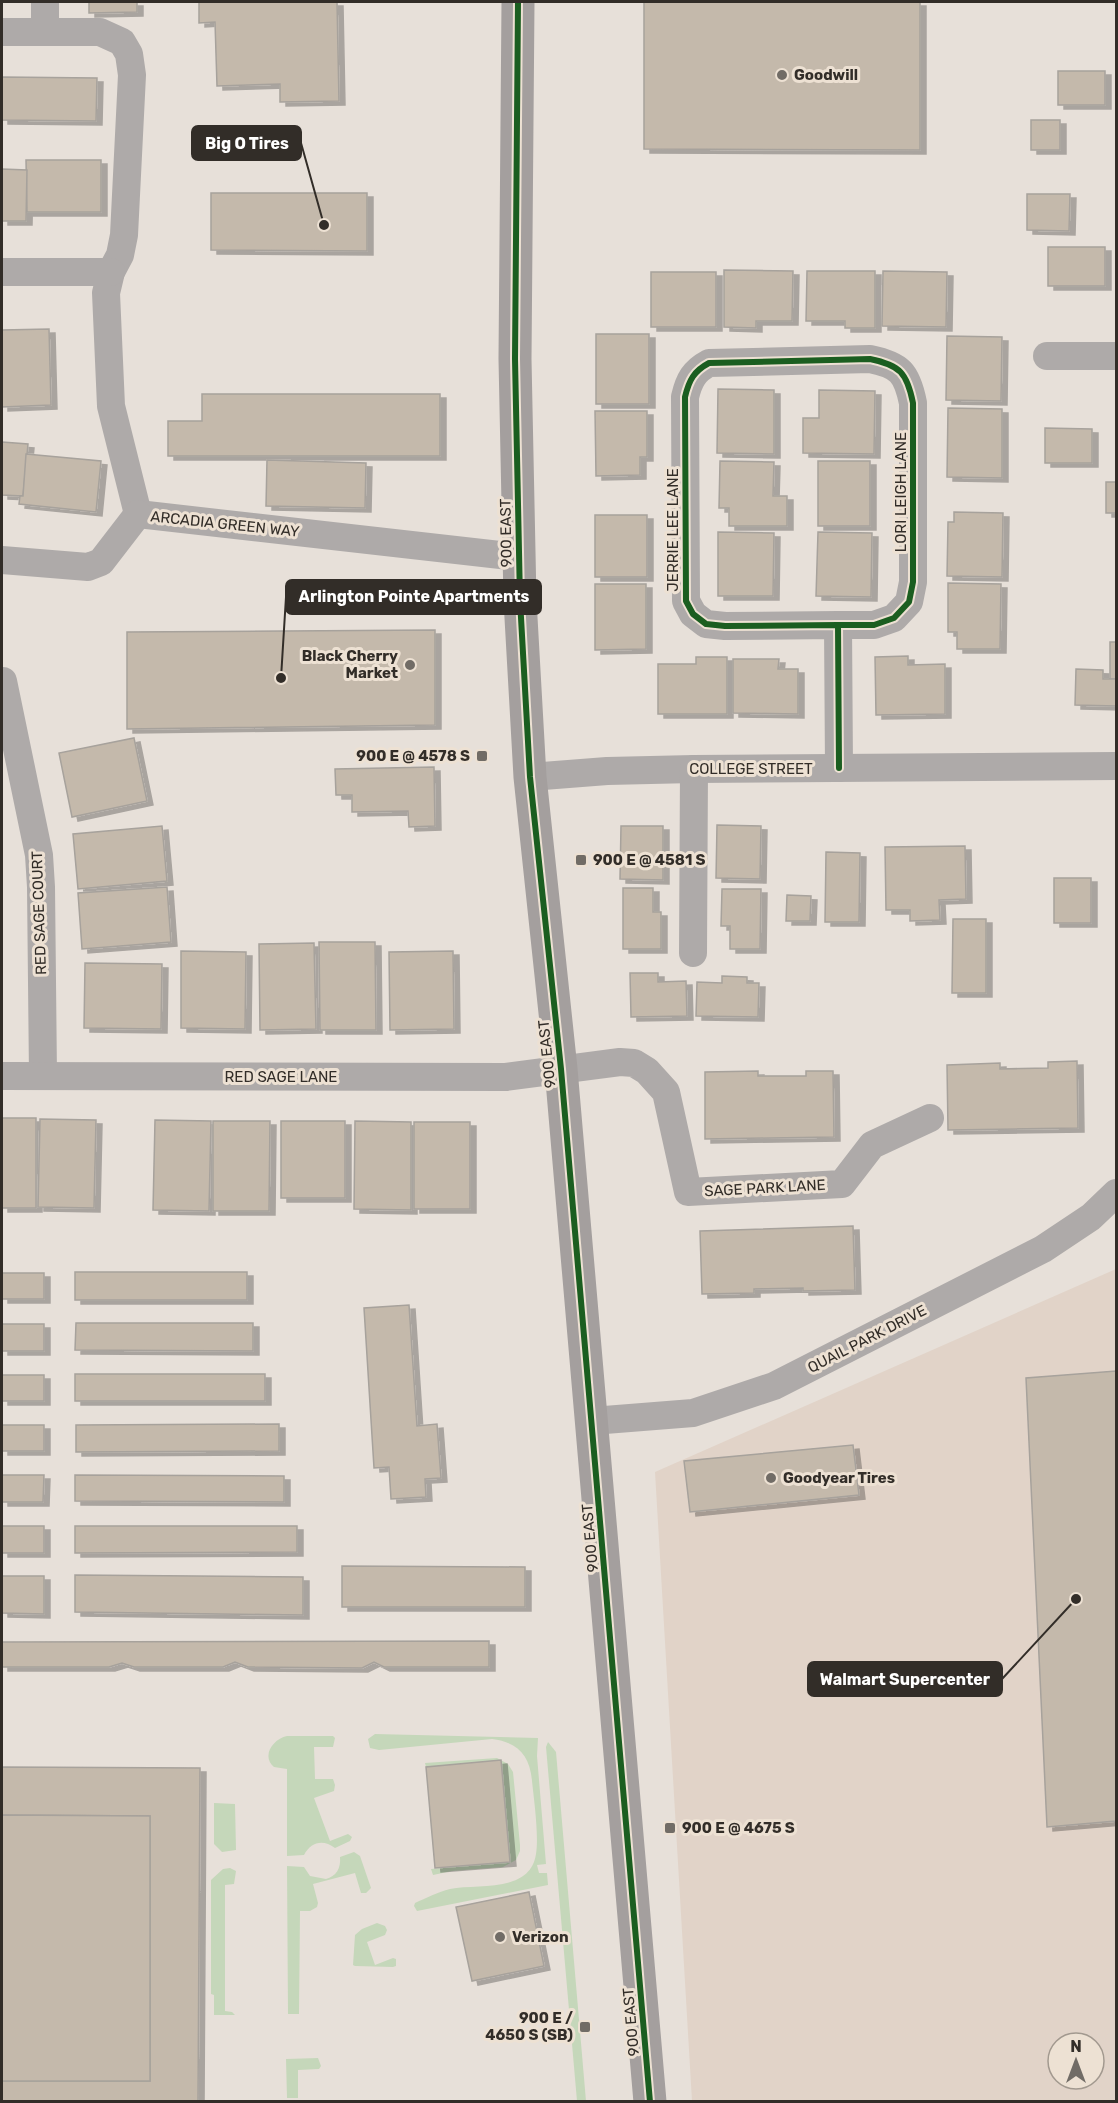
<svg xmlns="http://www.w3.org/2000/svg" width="1118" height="2103" font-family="Rubik,sans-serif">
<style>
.commercial{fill:#e1d3c8;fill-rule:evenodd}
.green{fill:#c5d7ba}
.building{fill:#c4b9ab;stroke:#a7a29c;stroke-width:1.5;filter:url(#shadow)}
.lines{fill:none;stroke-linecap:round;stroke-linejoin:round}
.minor{stroke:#aeaaa9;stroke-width:28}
.secondary{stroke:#a49f9e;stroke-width:33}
.cycleway-casing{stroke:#ede1d3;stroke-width:10}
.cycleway{stroke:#1b5e20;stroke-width:6}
.poi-dot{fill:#716c66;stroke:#ede1d3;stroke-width:2}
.labels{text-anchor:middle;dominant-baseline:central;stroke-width:6;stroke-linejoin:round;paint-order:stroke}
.poi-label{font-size:15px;font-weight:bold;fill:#322d28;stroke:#ede1d3;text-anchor:start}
.street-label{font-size:15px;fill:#322d28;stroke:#ede1d3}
.leader{fill:none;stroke:#322d28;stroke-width:2}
.callout-dot{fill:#322d28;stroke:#ede1d3;stroke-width:2}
.callout{fill:#322d28;stroke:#322d28;stroke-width:2}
.callout-label{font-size:16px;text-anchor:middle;font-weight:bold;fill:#fff}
</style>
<defs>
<filter id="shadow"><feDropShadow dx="6" dy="4" stdDeviation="0" flood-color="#0004"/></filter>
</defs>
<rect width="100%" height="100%" fill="#e7e0d9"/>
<!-- commercial -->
<path class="commercial" d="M1116,1269V2101H692L655,1472ZM1058,2043H1094V2079H1058Z"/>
<!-- green -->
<g class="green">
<path d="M375,1734L538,1738L537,1756L546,1864L537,1865L539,1873H547L548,1885L417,1911L414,1906L415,1903C426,1898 438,1892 450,1889C477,1883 530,1894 536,1854C539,1836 534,1800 532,1781C530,1755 517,1742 492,1739L379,1750L370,1748L368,1739Z"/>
<path d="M287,1736H333L335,1738L333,1747H314L315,1779H333L335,1785L334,1791L314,1798L330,1841L348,1834L352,1837L350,1841L335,1848C323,1839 311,1842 304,1855L287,1856V1769L274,1767C261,1756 273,1739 287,1736Z"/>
<path d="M548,1742L556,1752L586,2101H577L546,1747Z"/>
<path d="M497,1758L508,1764L513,1772L520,1845V1851L516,1860L503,1867L452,1871L433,1875L431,1869L510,1862L501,1761L426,1767L425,1763Z"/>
<path d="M214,1803L235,1804L236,1850L222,1852L214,1844Z"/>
<path d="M354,1852L360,1856L371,1888L366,1893H361L355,1873L313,1884L318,1903L317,1907L310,1911H300L299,2014H288L287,1866L304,1867L310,1876L326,1879C336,1876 341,1869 340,1857Z"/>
<path d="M230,1868L236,1871L234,1884L225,1885V2011L232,2012L235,2015H214V1995L211,1994V1880L223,1869Z"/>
<path d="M377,1923L385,1926L387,1930L385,1935L367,1942L375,1965L393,1958L396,1959V1966L393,1967L355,1966L353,1965L355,1935L362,1929Z"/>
<path d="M318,2058L321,2066L319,2069L298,2070V2098H287L286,2059Z"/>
</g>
<!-- building -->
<g class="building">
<path d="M89,2H137V12L89,13Z"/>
<path d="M199,2H337L339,101L280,102V84L217,86L215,22L199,23Z"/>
<path d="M644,2H920V150L644,149Z"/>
<rect x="1058" y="71" width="47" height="34"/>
<path d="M2,77L97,78L96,121L2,120Z"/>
<rect x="1031" y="120" width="29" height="30"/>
<path d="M26,160H101V212H27Z"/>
<path d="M2,169L27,170L26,221H2Z"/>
<path d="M211,193H367V251L211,250Z"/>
<path d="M1027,194H1070L1069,231L1027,230Z"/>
<rect x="1048" y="247" width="57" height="39"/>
<path d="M724,270L793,271L792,321H756V328L724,327Z"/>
<path d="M807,271H875V328H845V321H806Z"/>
<path d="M883,271L947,272L946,327L882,326Z"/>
<rect x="651" y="272" width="65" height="55"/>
<path d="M49,329L51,405L2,407V330Z"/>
<rect x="596" y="334" width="53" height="70"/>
<path d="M947,336L1002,337L1001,401L946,400Z"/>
<path d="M718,389L774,390V454L717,453Z"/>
<path d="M819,390L875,391L874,454L803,453V418H819Z"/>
<path d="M202,394H440V456H168V421H202Z"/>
<path d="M948,408L1002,409V478L947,477Z"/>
<path d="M595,411H647V457H640V475L596,476Z"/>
<path d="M1045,428L1092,429V463H1045Z"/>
<path d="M2,442L28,444L23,496L2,495Z"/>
<path d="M26,454L101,461L96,512L19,504L20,496H23Z"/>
<path d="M267,460L366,463L365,508L266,506Z"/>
<path d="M720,461L774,462L773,496H787V526H729V508H719Z"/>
<rect x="818" y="461" width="52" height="65"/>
<rect x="1106" y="482" width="10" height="31"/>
<path d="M954,512L1003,513L1002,577L947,576L948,522H954Z"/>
<rect x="595" y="515" width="52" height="62"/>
<path d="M718,532L774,533L773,596H718Z"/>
<path d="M818,532L872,533L871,597L816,596Z"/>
<path d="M948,583L1001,584L1000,649H957V632H948Z"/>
<path d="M595,584H646V649L595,650Z"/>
<path d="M435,630V725L127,729V632Z"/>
<rect x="1110" y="642" width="6" height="37"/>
<path d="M908,656V665L945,664V714L876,715L875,657Z"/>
<path d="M696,657H727V714H658V664H696Z"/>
<path d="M733,659H779L778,669H798V714L733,713Z"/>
<path d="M1076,669L1103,670V679H1116V706L1075,705Z"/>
<path d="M134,738L147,801L72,817L59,753Z"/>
<path d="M434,767L435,826L409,827L408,811L352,812V795H336L335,769Z"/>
<path d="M717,825L761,826L760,879L716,878Z"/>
<path d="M162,826L167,881L78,889L73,834Z"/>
<path d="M621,826H663V880L620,879Z"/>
<path d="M965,846L966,899L939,900L940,920L910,921V910H886L885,847Z"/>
<path d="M826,852L860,853L859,922H825Z"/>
<rect x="1054" y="878" width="37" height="45"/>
<path d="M167,887L171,942L82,949L78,893Z"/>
<path d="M623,888H653V912H661V949H623Z"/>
<path d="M722,889H761L760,949H730V926H721Z"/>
<path d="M787,895L811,896L810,921H786Z"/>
<path d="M953,919H986V993H952Z"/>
<path d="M319,942H375L376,1030H320Z"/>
<path d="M314,943L316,1029L260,1030L259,944Z"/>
<path d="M181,951L246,952L245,1029L181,1028Z"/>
<path d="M453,951L454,1029L390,1030L389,952Z"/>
<path d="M85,963L162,964L161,1029L84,1028Z"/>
<path d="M630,973H658V982L686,981L687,1016L631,1017Z"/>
<path d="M722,976L747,977V983H759L758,1017L696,1016L697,982L722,983Z"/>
<path d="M1077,1061L1078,1128L948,1130L947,1065L1000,1063V1069L1048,1068V1062Z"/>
<path d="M758,1071V1076H806V1071H833L834,1137L705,1139V1072Z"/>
<rect x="2" y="1118" width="34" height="90"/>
<path d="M40,1119L96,1120L94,1208L38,1207Z"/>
<path d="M155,1120L211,1121L209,1211L153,1210Z"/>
<path d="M213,1121H270L269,1211H213Z"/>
<rect x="281" y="1121" width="64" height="77"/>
<path d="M355,1121L411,1122V1210L354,1209Z"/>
<rect x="414" y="1122" width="56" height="87"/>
<path d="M853,1226L855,1290L803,1291V1288L754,1289V1293L702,1294L700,1231Z"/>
<rect x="75" y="1272" width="172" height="28"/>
<rect x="2" y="1273" width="42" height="26"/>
<path d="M409,1305L417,1426L437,1424L441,1478L425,1479L426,1497L391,1499L389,1467L374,1468L364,1308Z"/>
<path d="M76,1323H253V1351L75,1350Z"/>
<rect x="2" y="1324" width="42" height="27"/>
<path d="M1116,1371V1821L1047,1827L1026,1378Z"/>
<rect x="75" y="1374" width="190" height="27"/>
<rect x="2" y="1375" width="42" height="26"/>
<path d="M279,1424V1451L76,1452V1425Z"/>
<rect x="2" y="1425" width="42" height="26"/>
<path d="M853,1445L859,1495L690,1512L684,1461Z"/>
<path d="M2,1475H44L43,1502H2Z"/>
<path d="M75,1475L284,1476V1502L75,1501Z"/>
<rect x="2" y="1526" width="42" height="27"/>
<path d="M75,1526H297V1552L75,1553Z"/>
<path d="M342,1566L525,1567V1607H342Z"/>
<path d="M75,1575L303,1577V1615L75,1612Z"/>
<path d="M2,1576H44V1614L2,1613Z"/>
<path d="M489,1641V1667H384L374,1662L362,1668L248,1667L235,1662L223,1667H134L122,1663L109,1667H2V1642Z"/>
<path d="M501,1760L510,1862L435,1868L426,1767Z"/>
<path d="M2,1767L200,1768L198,2102H2V2081H150V1816L2,1815Z"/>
<path d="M2,1815L150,1816V2081H2Z"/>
<path d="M529,1892L544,1966L472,1981L456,1907Z"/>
</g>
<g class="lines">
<!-- minor -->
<g class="minor">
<path d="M45,2V32"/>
<path d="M2,32H100L122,42L129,54L132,75L124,235L120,255L111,272L106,293L111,406L138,514"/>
<path d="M2,272H111"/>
<path d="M1047,356H1116"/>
<path d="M138,514L518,557"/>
<path d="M2,560L88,567L101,562L138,514"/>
<path d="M838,625L725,626L706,624L693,614L686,601L685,397C689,380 694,371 709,363L870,359C900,365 907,373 913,403V582L909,602L894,618L874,625H838L839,768"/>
<path d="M3,681L39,855L41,887L43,1076"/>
<path d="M530,777L607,771L694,769L1116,766"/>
<path d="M693,953L694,769"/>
<path d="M2,1076L506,1077L620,1062L634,1063L647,1071L666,1092L688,1192L842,1184L872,1145L930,1118"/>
<path d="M592,1421L693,1413L774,1386L1043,1249L1091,1217L1116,1193"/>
</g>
<!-- secondary -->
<path class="secondary" d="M518,2L515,359L520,600L530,777L561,1069L650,2102"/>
<defs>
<g id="cycleway">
<path d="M518,2L515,359L520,600L530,777L561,1069L650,2102"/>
<path d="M838,625L725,626L706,624L693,614L686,601L685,397C689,380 694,371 709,363L870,359C900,365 907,373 913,403V582L909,602L894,618L874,625H838L839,768"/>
</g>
</defs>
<!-- cycleway casing -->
<use href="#cycleway" class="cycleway-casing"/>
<!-- cycleway -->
<use href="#cycleway" class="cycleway"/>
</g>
<!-- markers -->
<g class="poi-dot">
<circle cx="782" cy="75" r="6"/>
<circle cx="410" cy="665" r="6"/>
<rect x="476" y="750" width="12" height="12" rx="3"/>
<rect x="575" y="854" width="12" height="12" rx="3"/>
<circle cx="771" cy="1478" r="6"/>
<rect x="664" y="1822" width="12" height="12" rx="3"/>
<circle cx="500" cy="1937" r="6"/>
<rect x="579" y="2021" width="12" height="12" rx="3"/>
</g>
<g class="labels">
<!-- poi labels -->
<g class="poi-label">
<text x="794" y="75">Goodwill</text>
<text x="398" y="656" text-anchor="end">Black Cherry<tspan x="398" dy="17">Market</tspan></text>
<text x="470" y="756" text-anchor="end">900 E @ 4578 S</text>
<text x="593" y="860">900 E @ 4581 S</text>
<text x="783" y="1478">Goodyear Tires</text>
<text x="682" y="1828">900 E @ 4675 S</text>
<text x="512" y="1937">Verizon</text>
<text x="573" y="2018" text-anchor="end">900 E /<tspan x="573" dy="17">4650 S (SB)</tspan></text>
</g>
<!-- street labels -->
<g class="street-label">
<text transform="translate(901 492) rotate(-90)">LORI LEIGH LANE</text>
<text transform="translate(225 524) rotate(6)">ARCADIA GREEN WAY</text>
<text transform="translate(673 530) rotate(-90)">JERRIE LEE LANE</text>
<text transform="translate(506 533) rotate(-91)">900 EAST</text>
<text x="751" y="769">COLLEGE STREET</text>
<text transform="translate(39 913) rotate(-92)">RED SAGE COURT</text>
<text transform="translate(547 1054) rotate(-96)">900 EAST</text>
<text x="281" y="1077">RED SAGE LANE</text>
<text transform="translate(765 1188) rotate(-3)">SAGE PARK LANE</text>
<text transform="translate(867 1339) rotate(-27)">QUAIL PARK DRIVE</text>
<text transform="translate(590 1538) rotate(-95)">900 EAST</text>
<text transform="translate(631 2022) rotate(-95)">900 EAST</text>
</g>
</g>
<!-- callouts -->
<path class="leader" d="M324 225L301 143M281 678L286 597M1076 1599L1002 1679"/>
<g class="callout-dot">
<circle cx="324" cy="225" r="6"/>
<circle cx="281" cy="678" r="6"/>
<circle cx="1076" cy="1599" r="6"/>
</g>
<g class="callout">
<rect x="192" y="126" width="109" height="34" rx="6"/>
<rect x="286" y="580" width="255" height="34" rx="6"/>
<rect x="808" y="1662" width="194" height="34" rx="6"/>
</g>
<g class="callout-label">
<text x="247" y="149">Big O Tires</text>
<text x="414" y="602">Arlington Pointe Apartments</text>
<text x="905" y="1685">Walmart Supercenter</text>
</g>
<!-- border -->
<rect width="1118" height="2103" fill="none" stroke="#322d28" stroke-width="6"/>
<!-- north arrow -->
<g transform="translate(1076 2061)"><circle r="28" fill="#ede1d3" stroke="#a2998f" stroke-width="1.5"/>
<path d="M0-4.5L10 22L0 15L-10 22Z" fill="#716c66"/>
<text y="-9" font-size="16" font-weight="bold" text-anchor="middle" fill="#322d28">N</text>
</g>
</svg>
